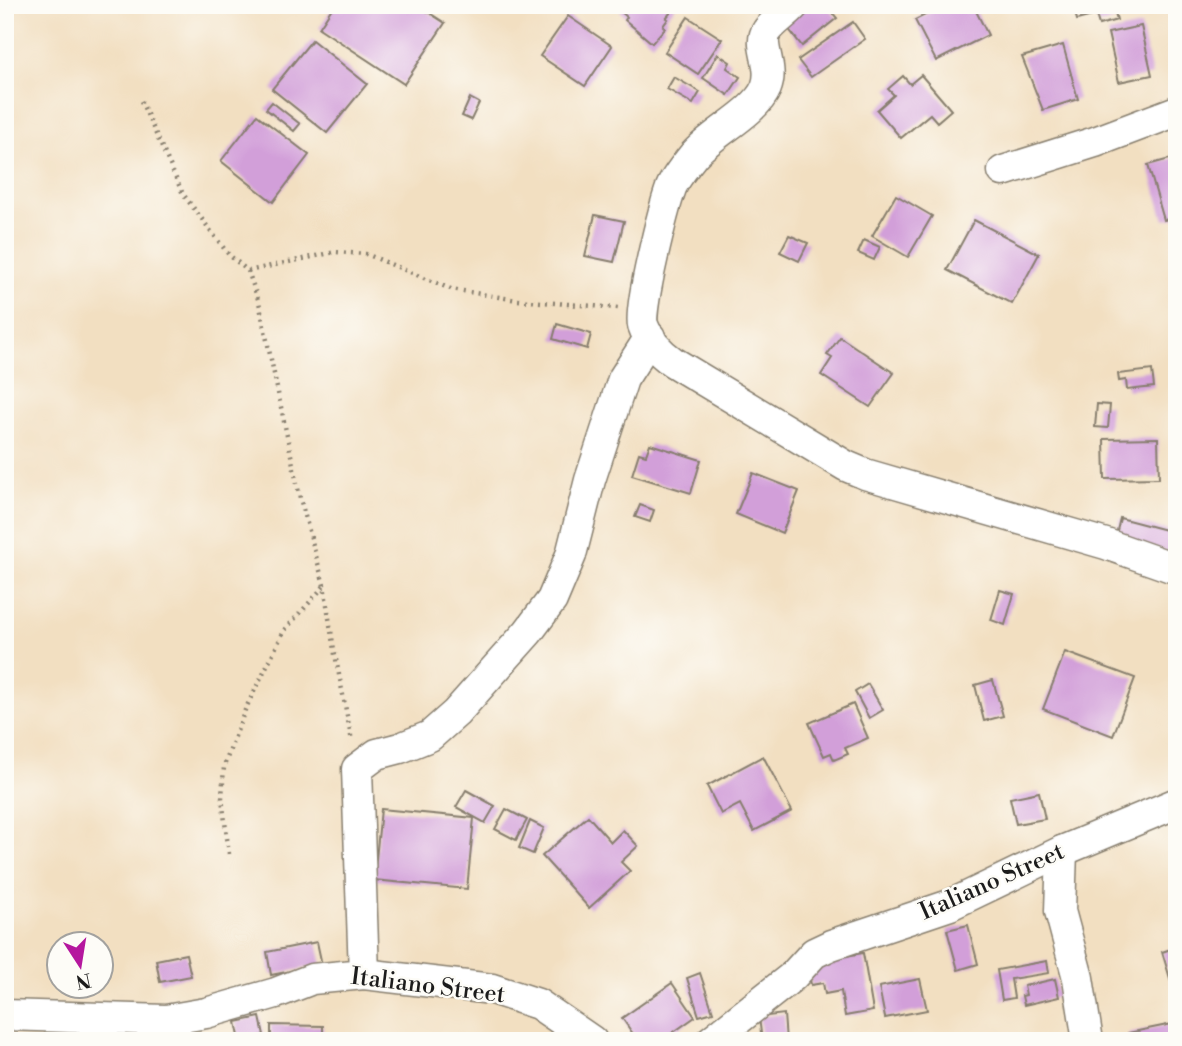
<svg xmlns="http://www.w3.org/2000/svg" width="1182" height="1046" font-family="'Libre Bodoni',serif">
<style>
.building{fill:#d29fd9}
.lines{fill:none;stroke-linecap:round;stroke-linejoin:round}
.minor-casing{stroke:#877e6e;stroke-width:33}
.path{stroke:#877e6e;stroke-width:4.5;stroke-dasharray:2 5;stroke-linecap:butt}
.minor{stroke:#fff;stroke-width:30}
.labels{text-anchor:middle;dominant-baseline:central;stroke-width:5;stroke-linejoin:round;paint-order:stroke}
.street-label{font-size:24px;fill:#1c1c1c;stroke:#fdfcf7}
</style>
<rect width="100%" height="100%" fill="#fdfcf7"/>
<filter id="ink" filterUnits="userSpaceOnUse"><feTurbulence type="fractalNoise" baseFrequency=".0143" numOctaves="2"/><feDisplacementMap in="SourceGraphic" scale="14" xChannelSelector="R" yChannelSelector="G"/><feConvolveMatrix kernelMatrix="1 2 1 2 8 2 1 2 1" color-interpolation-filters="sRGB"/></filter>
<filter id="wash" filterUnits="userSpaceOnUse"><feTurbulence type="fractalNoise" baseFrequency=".00686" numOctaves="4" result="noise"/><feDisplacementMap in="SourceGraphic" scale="28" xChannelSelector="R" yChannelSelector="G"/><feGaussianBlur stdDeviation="1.57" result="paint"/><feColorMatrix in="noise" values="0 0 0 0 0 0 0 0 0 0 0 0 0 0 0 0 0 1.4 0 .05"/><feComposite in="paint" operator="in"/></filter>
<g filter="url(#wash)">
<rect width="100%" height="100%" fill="#f2dfc1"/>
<g id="blocks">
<!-- building -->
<g class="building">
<path d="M334,5H417L445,23L404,84L319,28Z"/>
<path d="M626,5H677L666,18L668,19L663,26L665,28L652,43L625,20L627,17L620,11Z"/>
<path d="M806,5H826L837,18L802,46L784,23Z"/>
<path d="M945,5H973L988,35L936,61L915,20Z"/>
<path d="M1073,5H1113L1117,20L1099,25L1096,15L1077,20Z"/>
<path d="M568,16L612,46L585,86L540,56Z"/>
<path d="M688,17L722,39L698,74L665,52Z"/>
<path d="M853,22L865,39L811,77L798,60Z"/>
<path d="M1141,26L1152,75L1119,82L1108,33Z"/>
<path d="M312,40L367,84L327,133L272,89Z"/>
<path d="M1063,45L1078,99L1043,110L1022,57Z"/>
<path d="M718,54L730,62L727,68L740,77L728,95L703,78Z"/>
<path d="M921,75L951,110L937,122L930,114L901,138L877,110L894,95L888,89L903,76L910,84Z"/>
<path d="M674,77L700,92L693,104L667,89Z"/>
<path d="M470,98L479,103L471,120L462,116Z"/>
<path d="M272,102L300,124L294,131L266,109Z"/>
<path d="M257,115L309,155L273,202L221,161Z"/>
<path d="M1177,157V217L1164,220L1148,165Z"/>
<path d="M896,195L932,216L908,257L872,236Z"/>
<path d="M595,215L624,221L614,262L585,256Z"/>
<path d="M974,220L1039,254L1012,304L947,270Z"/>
<path d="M789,235L808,243L799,261L780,252Z"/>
<path d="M864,240L880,247L874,260L858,253Z"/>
<path d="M557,324L591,334L587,349L553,339Z"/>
<path d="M840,337L894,373L870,407L821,375L832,358L827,355Z"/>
<path d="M1152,370L1154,387L1127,390L1126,380L1119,381L1118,374Z"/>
<path d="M1097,404L1110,405L1108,428L1095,427Z"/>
<path d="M1158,438L1159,478L1105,479L1104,439Z"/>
<path d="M650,444L701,460L691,493L632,475L639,453L646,455Z"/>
<path d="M753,473L799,491L782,533L736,514Z"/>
<path d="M640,505L654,510L650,522L635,517Z"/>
<path d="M1120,518L1177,533V554L1115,539Z"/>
<path d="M1000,590L1014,594L1005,625L991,620Z"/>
<path d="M1065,652L1135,678L1113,736L1043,709Z"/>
<path d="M993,680L1003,716L984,721L975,685Z"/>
<path d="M868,684L883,710L869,718L855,692Z"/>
<path d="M853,704L868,738L845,748L848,754L834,760L831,753L824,756L809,723Z"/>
<path d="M763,756L792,811L754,831L740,804L721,814L707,786Z"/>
<path d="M466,790L495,806L485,823L456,807Z"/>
<path d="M1039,792L1045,819L1016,824L1010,798Z"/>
<path d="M381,809L474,818L467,889L374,880Z"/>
<path d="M506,809L527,820L516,840L495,829Z"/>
<path d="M588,816L611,842L623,830L638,846L621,862L630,871L589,908L542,856Z"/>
<path d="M530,821L544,828L533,854L519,848Z"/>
<path d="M968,925L978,964L958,970L947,930Z"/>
<path d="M317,942L322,965L271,975L267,952Z"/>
<path d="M1177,947V998H1176L1162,952Z"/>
<path d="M863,953L873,1011L845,1016L841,991L825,994L823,983L811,985L807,963Z"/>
<path d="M186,954L191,976L160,982L156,960Z"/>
<path d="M1047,961L1049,973L1011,979L1014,998L1002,1000L997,970Z"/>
<path d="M700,973L713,1012L699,1016L687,978Z"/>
<path d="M920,979L927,1010L885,1018L879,987Z"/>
<path d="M1055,979L1059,997L1024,1005L1022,996L1026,995L1024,986Z"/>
<path d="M672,983L695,1017L661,1041H638L622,1018Z"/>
<path d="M784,1014L786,1041H762L759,1017Z"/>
<path d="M260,1017L264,1035L240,1041L236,1022Z"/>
<path d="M1177,1023V1041H1130L1128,1033Z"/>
<path d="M271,1025L323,1026V1041H271Z"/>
</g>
</g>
</g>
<g filter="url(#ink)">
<use href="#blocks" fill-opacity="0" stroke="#877e6e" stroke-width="2"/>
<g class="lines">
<defs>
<g id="minor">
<path d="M794,5C786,14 773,22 767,31C757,45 775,66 766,88C755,114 711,133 692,157C685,166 675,178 671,188C664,207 638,309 643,325C648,340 660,353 673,362L846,466L865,474L1106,544L1177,569"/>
<path d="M1003,171L1095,142L1177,111"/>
<path d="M1062,851L1060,911L1078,978L1088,1041"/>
<path d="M364,974L357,769L377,754L400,748L430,736L456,713L528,632L552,600L571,555L590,480L623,379L650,337"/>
<path d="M5,1015L166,1020L206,1013L276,993L312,979L364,974L492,989L538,1004L592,1041"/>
<path d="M711,1041L793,976L814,953L831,945L950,905L1062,851L1177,803"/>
</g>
</defs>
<!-- minor casing -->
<use href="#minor" class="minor-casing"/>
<!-- path -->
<g class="path">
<path d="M141,101L183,194L229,255L248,271L259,302L300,498L324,585L333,644L352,741"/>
<path d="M248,271L335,252L366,254L451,289L517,300L618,308"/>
<path d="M229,854L222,798L224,766L245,710L284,631L324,586"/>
</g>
<!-- minor -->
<use href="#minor" class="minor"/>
</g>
</g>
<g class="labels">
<!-- street labels -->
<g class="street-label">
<text transform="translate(992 882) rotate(-24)">Italiano Street</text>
<text transform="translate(428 986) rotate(7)">Italiano Street</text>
</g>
</g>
<!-- margin -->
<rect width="1182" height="1046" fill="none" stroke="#fdfcf7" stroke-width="28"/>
<!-- north arrow -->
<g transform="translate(80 965) rotate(168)"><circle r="33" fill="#fdfcf7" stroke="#a3a29f" stroke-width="2"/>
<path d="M0-5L12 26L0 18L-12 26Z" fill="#b5179e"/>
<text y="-10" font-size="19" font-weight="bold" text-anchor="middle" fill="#1c1c1c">N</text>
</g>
</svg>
